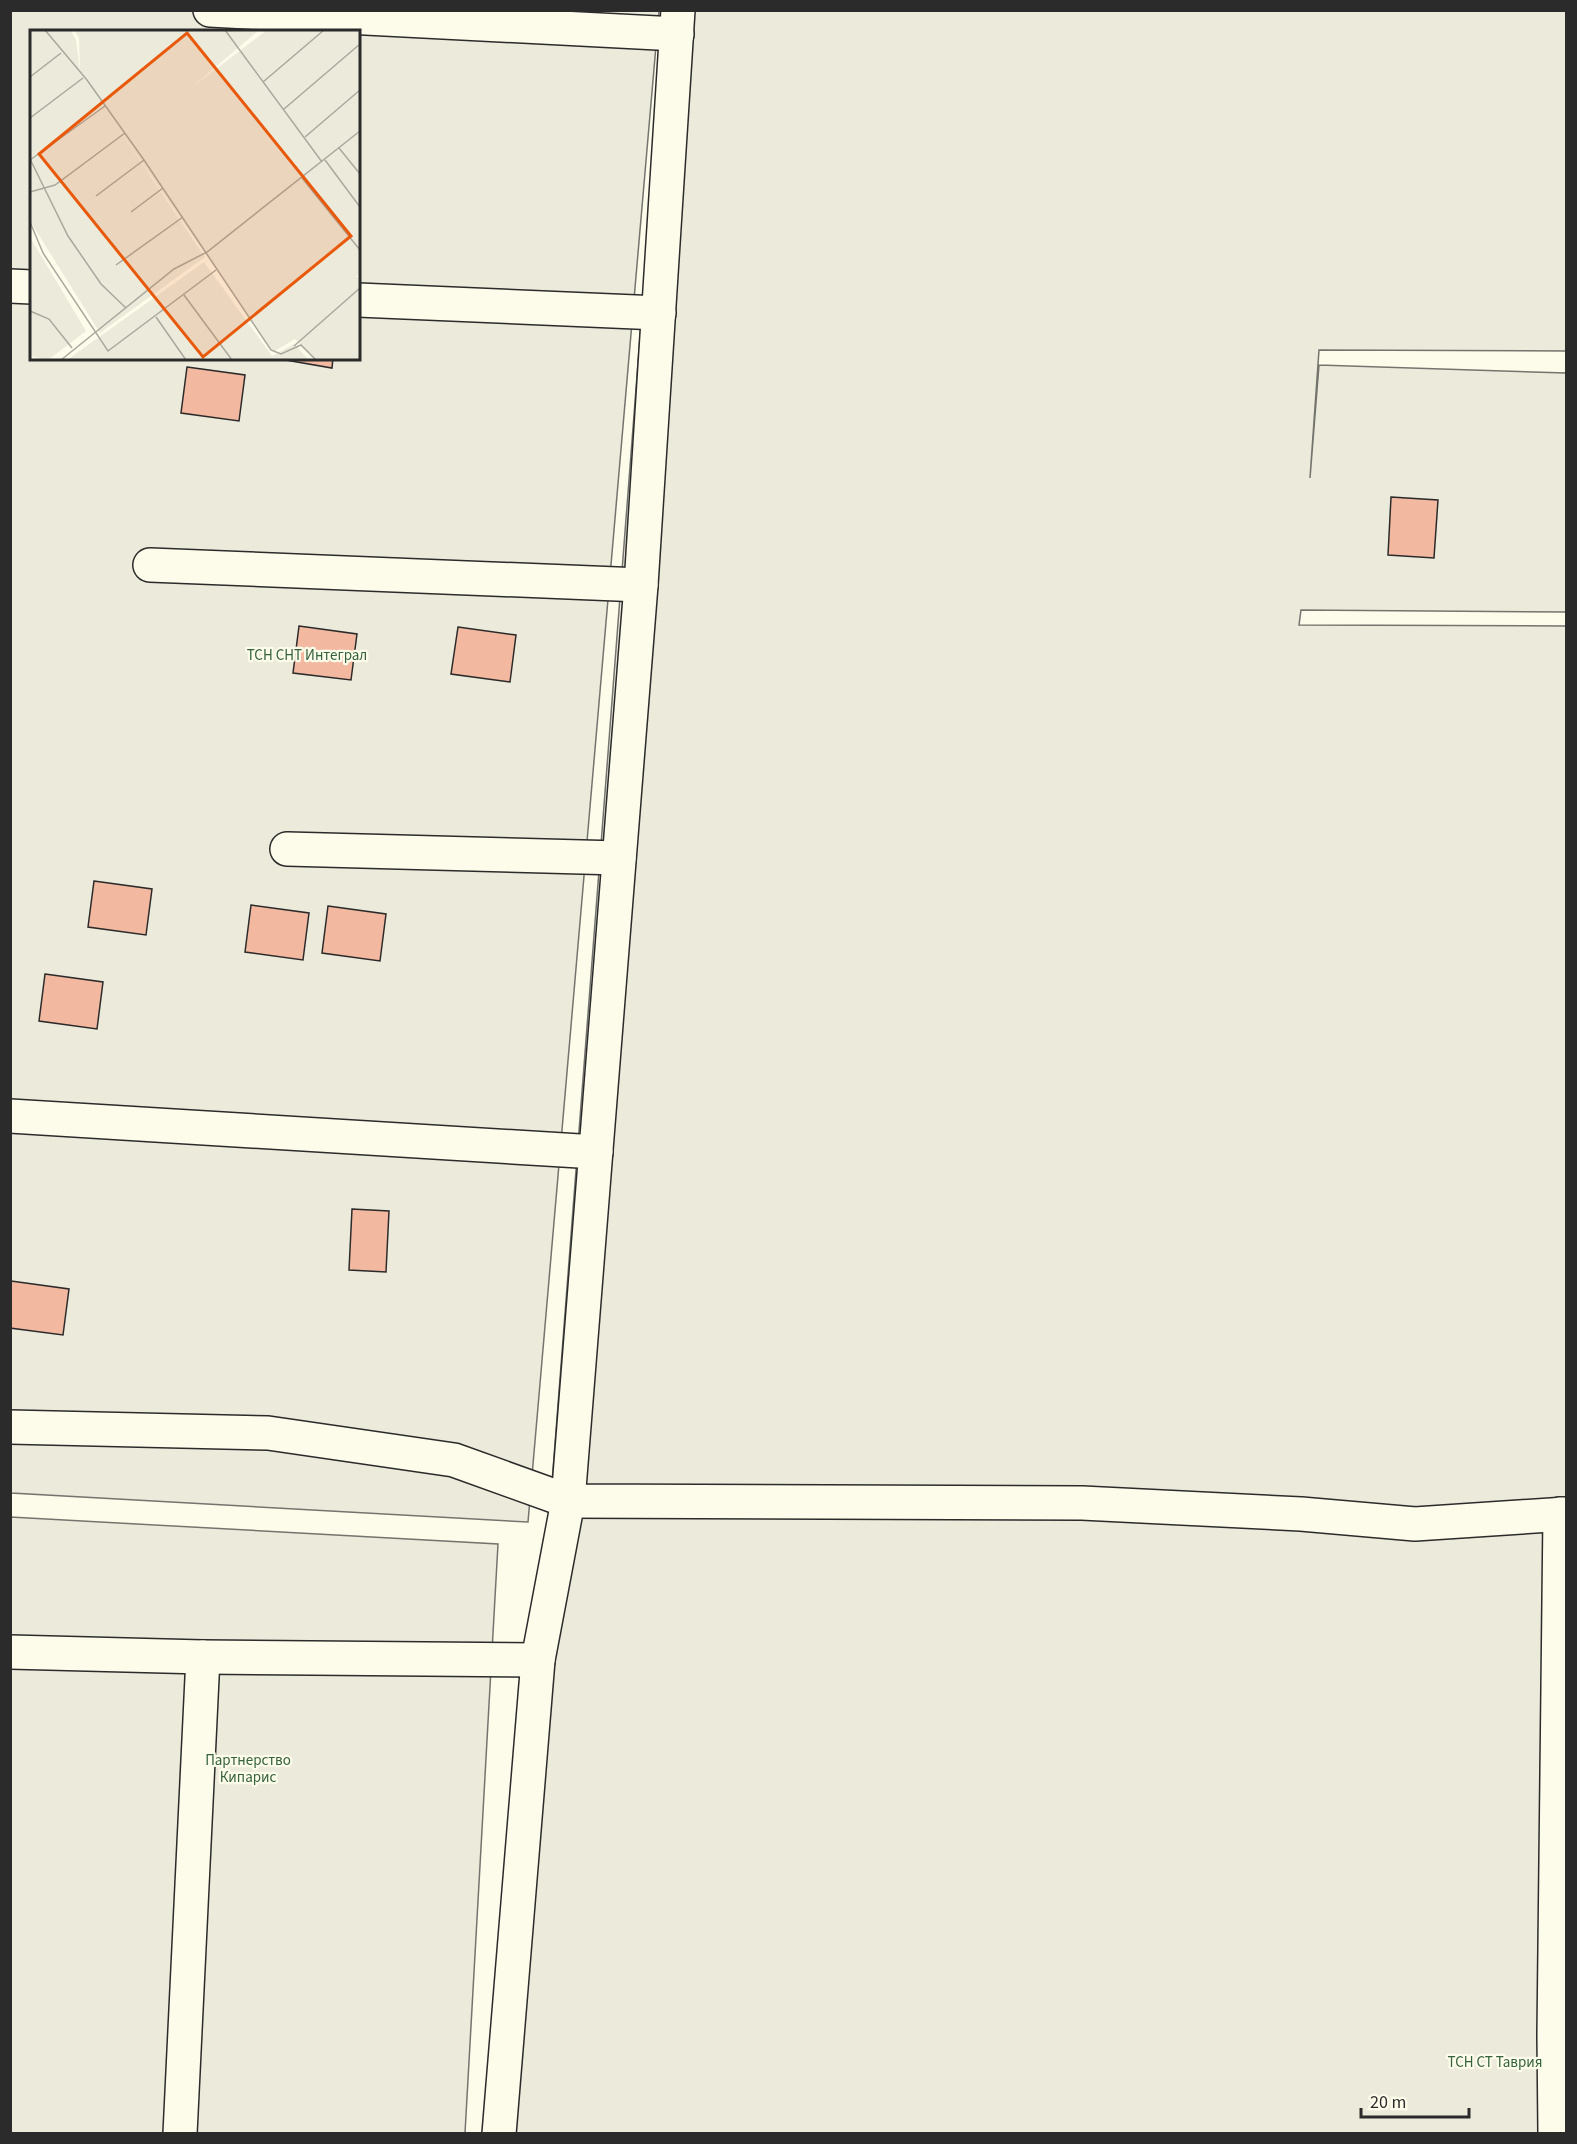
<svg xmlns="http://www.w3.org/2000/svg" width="1577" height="2144" font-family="'Source Sans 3',sans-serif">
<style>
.green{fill:#ecebdb;stroke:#74746e;stroke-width:1.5;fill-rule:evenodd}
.building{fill:#f2b8a0;stroke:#2b2b2b;stroke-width:1.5}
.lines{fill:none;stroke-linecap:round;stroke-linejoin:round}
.street-casing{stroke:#2b2b2b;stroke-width:36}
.street{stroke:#fdfbea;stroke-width:33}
.labels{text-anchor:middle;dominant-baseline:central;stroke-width:4.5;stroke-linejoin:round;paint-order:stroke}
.park-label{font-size:15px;fill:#34623c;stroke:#fdfbea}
.inset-road{fill:none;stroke:#a9a89e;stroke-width:1.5}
.view{fill:#e8590c;fill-opacity:0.15;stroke:#e8590c;stroke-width:3}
.inset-edge{fill:none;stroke:#2b2b2b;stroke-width:3}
</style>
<rect width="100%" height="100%" fill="#fdfbea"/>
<!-- green -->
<g class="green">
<path d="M10,11H659L528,1522L11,1493ZM32,32H358V358H32Z"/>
<path d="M665,11H1566V351L1319,350L1310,478L1319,365L1566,373V612L1301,610L1299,625L1566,626V2133L502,2134Z"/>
<path d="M10,1517L498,1544L465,2133H11Z"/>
</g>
<!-- building -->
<g class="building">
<path d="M274,358H333L332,368Z"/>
<path d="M187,367L245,375L239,421L181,413Z"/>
<path d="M1391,497L1438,500L1434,558L1388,555Z"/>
<path d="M299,626L357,634L351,680L293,673Z"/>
<path d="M458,627L516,635L510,682L451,674Z"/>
<path d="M94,881L152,889L146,935L88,927Z"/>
<path d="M251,905L309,913L303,960L245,952Z"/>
<path d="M328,906L386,914L380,961L322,953Z"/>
<path d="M45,974L103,982L97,1029L39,1021Z"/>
<path d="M352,1209L389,1211L386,1272L349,1270Z"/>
<path d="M11,1281L69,1289L63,1335L10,1328Z"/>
</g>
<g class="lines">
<defs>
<g id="street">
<path d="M210,10L677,34"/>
<path d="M10,286L32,287"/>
<path d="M358,300L659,313"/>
<path d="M150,565L641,585"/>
<path d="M287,849L619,858"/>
<path d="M10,1116L596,1152"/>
<path d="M10,1427L268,1433L454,1460L568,1501L1082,1503L1301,1514L1415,1524L1566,1514"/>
<path d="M10,1652L203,1657L538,1660"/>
<path d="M180,2134L203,1657"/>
<path d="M499,2134L538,1660L568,1501L641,585L678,10"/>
<path d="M1555,2134L1554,2035L1560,1514"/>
</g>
</defs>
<!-- street casing -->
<use href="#street" class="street-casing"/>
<!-- street -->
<use href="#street" class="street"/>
</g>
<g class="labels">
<!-- park labels -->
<g class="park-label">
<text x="307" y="655">ТСН СНТ Интеграл</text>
<text x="248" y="1760">Партнерство<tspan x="248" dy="17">Кипарис</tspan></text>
<text x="1495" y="2062">ТСН СТ Таврия</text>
</g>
</g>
<!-- overview -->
<g transform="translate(30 30)">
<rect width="330" height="330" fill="#fdfbea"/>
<path d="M0,0H41L46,10L50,42L49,8L44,0H229L161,58L237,0H330V245L325,247H330V330H285L265,309L243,322L77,82L175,227L70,303L0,191ZM0,207L56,301L18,330L0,326ZM174,232L242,326L264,314L279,330H37Z" fill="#ecebdb"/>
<path class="inset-road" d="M15,0L57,50L114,130L241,320L251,324L271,315L286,330M195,0L292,132M0,47L31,23M233,52L294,0M254,79L330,14M0,88L53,48M275,107L330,60M309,118L330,144M0,129L38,206L71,254L96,278M0,130L75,76M295,130L330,177M272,148L330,220M0,162L25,155L95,103M66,166L114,130M101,182L133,158M0,192L13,223L78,321L186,240M86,235L153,187M154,265L202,330M0,281L19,289L42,318M126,287L156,330M264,316L330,258M31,330L144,239L177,222L330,101"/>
<path class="view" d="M157,3L321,206L173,327L9,124Z"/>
<rect width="330" height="330" class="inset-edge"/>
</g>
<!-- border -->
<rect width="1577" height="2144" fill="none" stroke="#2b2b2b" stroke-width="24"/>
<!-- scale -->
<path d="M1361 2108v9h108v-9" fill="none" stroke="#2b2b2b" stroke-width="3"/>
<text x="1370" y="2108" font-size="18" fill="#2b2b2b" stroke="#fdfbea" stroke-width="4.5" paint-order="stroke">20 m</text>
</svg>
